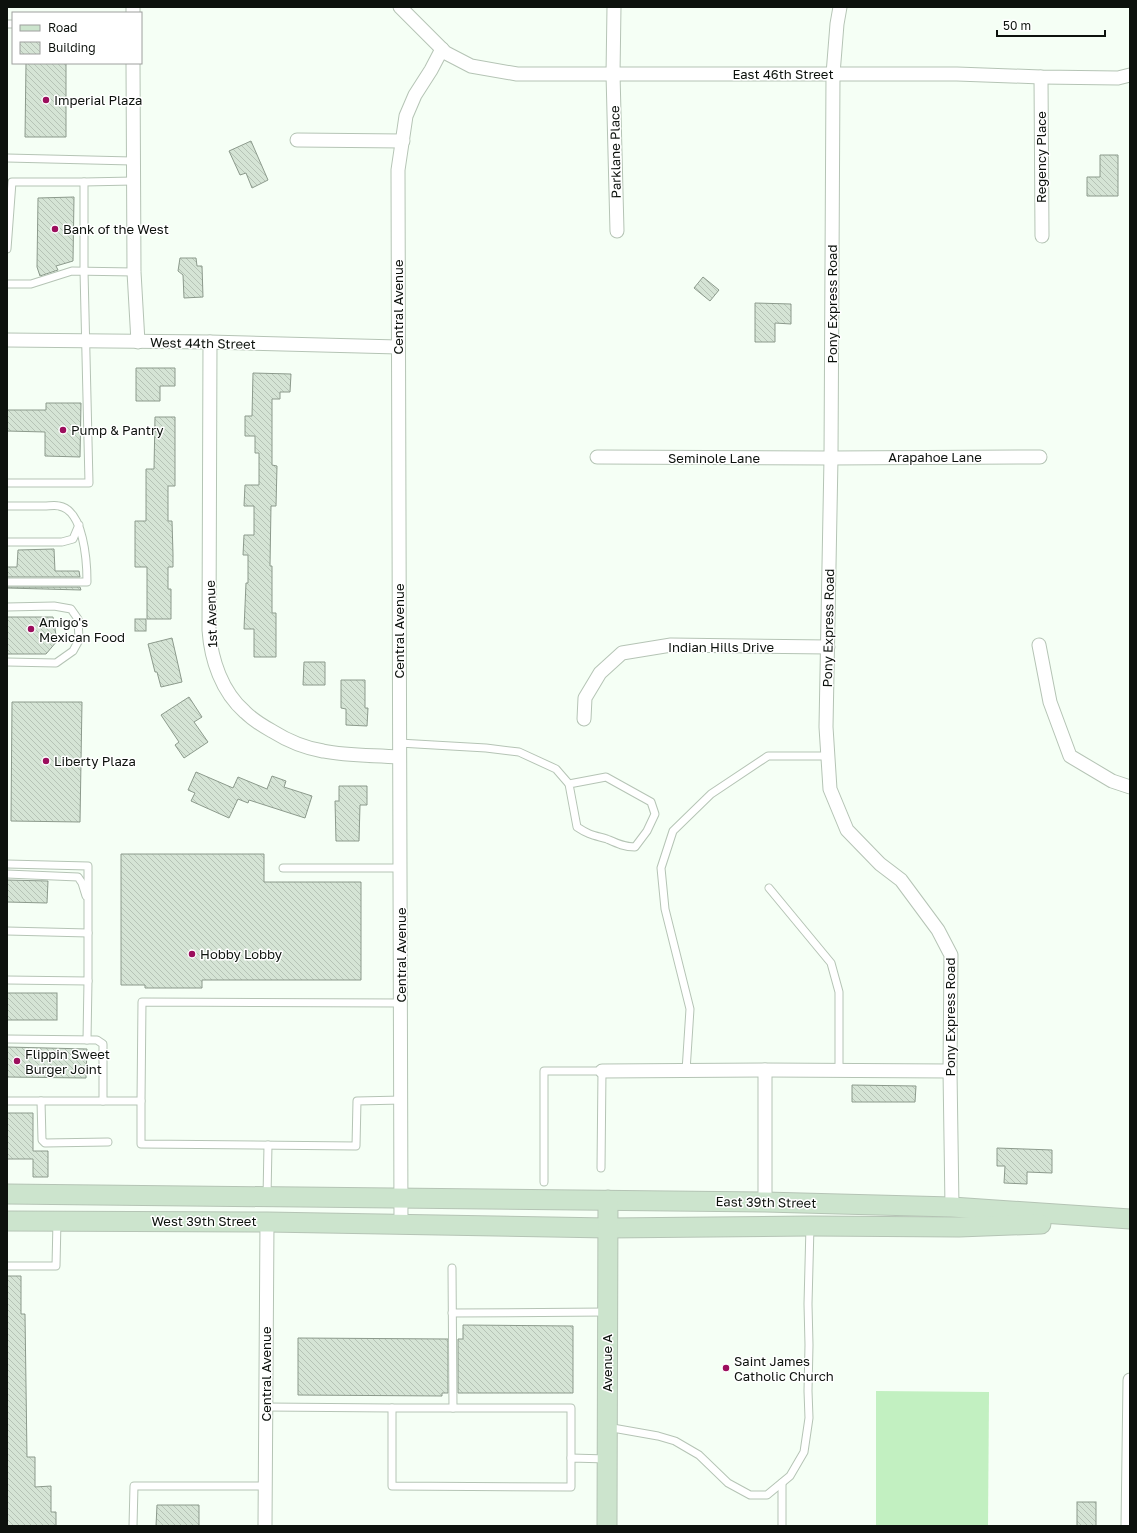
<svg xmlns="http://www.w3.org/2000/svg" width="1137" height="1533" font-family="'Golos Text',sans-serif">
<style>
.garden{fill:#c2f0c1}
.building{fill:url(#building-back-hatch);stroke:#8c9a8c}
.lines{fill:none;stroke-linecap:round;stroke-linejoin:round}
.lane-casing{stroke:#b5c4b5;stroke-width:9}
.street-casing{stroke:#b5c4b5;stroke-width:15}
.secondary-casing{stroke:#b5c4b5;stroke-width:21}
.lane{stroke:#fff;stroke-width:7}
.street{stroke:#fff;stroke-width:13}
.secondary{stroke:#cce4cd;stroke-width:19}
.poi-dot{fill:#9c0e5d;stroke:#fff;stroke-width:1.5}
.labels{text-anchor:middle;dominant-baseline:central;stroke-width:3;stroke-linejoin:round;paint-order:stroke}
.street-label{font-size:13px;fill:#0d120d;stroke:#fff}
.poi-label{font-size:13px;fill:#0d120d;stroke:#fff;text-anchor:start}
</style>
<defs>
<pattern id="building-back-hatch" width="6" height="6" patternUnits="userSpaceOnUse"><rect width="6" height="6" fill="#d5e4d5"/><path d="M-1 5l2 2M0 0l6 6M5-1l2 2" fill="none" stroke="#b6c3b6"/></pattern>
</defs>
<rect width="100%" height="100%" fill="#f5fff5"/>
<!-- garden -->
<path class="garden" d="M876,1391L989,1392L988,1526H876Z"/>
<!-- building -->
<g class="building">
<path d="M26,63H66V137H25Z"/>
<path d="M251,141L268,180L252,188L246,173L240,175L229,151Z"/>
<path d="M1100,155H1118V196H1087V177H1100Z"/>
<path d="M74,197L73,261L56,266L58,270L40,276L37,267L38,198Z"/>
<path d="M180,258H196L197,266H202L203,297L184,298L183,275L178,271Z"/>
<path d="M703,277L719,290L710,301L694,288Z"/>
<path d="M755,303L791,304V324L775,323V342H755Z"/>
<path d="M136,368H175V386H160V401H136Z"/>
<path d="M253,373L291,374L290,392H280V399H272V465L277,466L276,506H271L270,566H272V613H276V657H254V629H244L246,583H248V555H243L244,535H254V506H244L245,485H259V453H255V436H245V416H252Z"/>
<path d="M46,403H81L80,457L45,456V432L7,431V410H46Z"/>
<path d="M155,417H175V486H168V521H172L173,554V567H168V589H171V619H147V567H135V521H146V469H154Z"/>
<path d="M54,549L55,571H79L80,577H7V567H17L18,550Z"/>
<path d="M7,587H80L81,590L7,588Z"/>
<path d="M7,617H53L57,641L46,654H7Z"/>
<rect x="135" y="619" width="11" height="12"/>
<path d="M172,638L182,682L161,687L157,672H155L148,644Z"/>
<path d="M304,662H325V685H303Z"/>
<path d="M341,680H365V708H368L367,726L346,725V709L341,708Z"/>
<path d="M189,697L202,717L194,722L208,742L184,758L175,745L179,742L161,715Z"/>
<path d="M12,702H82L80,822L11,821Z"/>
<path d="M196,772L233,788L238,777L267,789L272,776L286,781L284,787L312,796L305,818L249,800L248,803L238,799L229,818L191,801L195,793L188,790Z"/>
<path d="M339,786H367V805H360L359,841H336L335,801H339Z"/>
<path d="M121,854H264V882H361V980H202V988H145V985H121Z"/>
<path d="M7,880L48,881L47,903L7,902Z"/>
<rect x="7" y="993" width="50" height="27"/>
<path d="M7,1047L87,1049L86,1078L7,1077Z"/>
<path d="M852,1085L916,1086L915,1102H852Z"/>
<path d="M7,1113H33V1151H48V1177H33V1159H7Z"/>
<path d="M997,1148L1052,1150V1173L1027,1172V1184L1004,1183L1005,1166H997Z"/>
<path d="M7,1276H21V1314H25L27,1457H35V1487L51,1486V1512H56V1526H7Z"/>
<path d="M463,1325L573,1326V1393H458V1339H463Z"/>
<path d="M298,1338L448,1339V1393H442V1396L298,1395Z"/>
<rect x="1077" y="1502" width="19" height="24"/>
<path d="M157,1505H199V1526H156Z"/>
</g>
<g class="lines">
<defs>
<g id="lane">
<path d="M7,24H13"/>
<path d="M7,158L132,161"/>
<path d="M7,249L12,182H84L133,181"/>
<path d="M7,284H31L72,271L134,272"/>
<path d="M7,483H89L84,271V182"/>
<path d="M7,506C19,506 32,506 44,506C49,506 55,505 59,506C84,510 87,562 87,582H7"/>
<path d="M7,542H62L73,539L79,525"/>
<path d="M7,607L54,606L71,609L78,619L79,640L73,651L56,663L7,662"/>
<path d="M399,743L486,748L519,752L556,769L569,784"/>
<path d="M606,777L651,802L655,814L647,831L635,847C624,847 616,843 607,839C593,835 589,835 577,827L569,784Z"/>
<path d="M7,864L88,866V981L7,980"/>
<path d="M283,868H401"/>
<path d="M7,874L78,877L82,883L86,896"/>
<path d="M769,888L831,963L839,992V1071"/>
<path d="M7,931L88,933"/>
<path d="M7,1039L97,1040L103,1044V1101"/>
<path d="M87,1040L88,981"/>
<path d="M686,1071L690,1009L665,909L661,868L673,831L711,794L768,756H828"/>
<path d="M7,1101H141V1144L356,1146L357,1101L402,1100"/>
<path d="M41,1101L42,1140L45,1143L108,1142"/>
<path d="M141,1101L142,1002L401,1003"/>
<path d="M544,1182V1071H602L601,1168"/>
<path d="M267,1197L268,1145"/>
<path d="M7,1266H56L57,1221"/>
<path d="M452,1268L453,1408"/>
<path d="M452,1313L607,1312"/>
<path d="M266,1407L392,1408V1486L571,1487V1458L607,1459"/>
<path d="M392,1408H571V1458"/>
<path d="M607,1427L658,1436L675,1441L699,1455L728,1483L750,1495H767L790,1476L804,1452L809,1418L808,1391L809,1345L808,1304L810,1226"/>
<path d="M133,1526L134,1486H265"/>
<path d="M782,1526V1483"/>
</g>
<g id="street">
<path d="M400,7L446,53L471,66L517,74H957L1041,77L1118,78L1130,75"/>
<path d="M614,7L613,74L617,231"/>
<path d="M840,7L837,24L833,74L831,458L826,727L830,789L847,830L880,864L901,880L938,930L951,955L950,1071L952,1207"/>
<path d="M133,13V7"/>
<path d="M133,63L134,272L138,342"/>
<path d="M1041,77L1042,236"/>
<path d="M297,140L403,141"/>
<path d="M7,340L210,342L398,347"/>
<path d="M210,342L209,630C211,660 222,692 245,712C253,720 263,726 272,731C288,741 305,748 323,751C348,756 374,755 399,757"/>
<path d="M597,457L831,458L1040,457"/>
<path d="M1039,645L1050,702L1070,756L1112,781L1130,787"/>
<path d="M584,719L585,698L600,673L622,653L671,645L828,647"/>
<path d="M765,1070V1202"/>
<path d="M602,1071L765,1070L950,1071"/>
<path d="M401,1224L398,170L406,116L415,95L431,70L442,49"/>
<path d="M265,1526L267,1222"/>
<path d="M1128,1526L1130,1380"/>
</g>
<g id="secondary">
<path d="M7,1194L765,1202L952,1207L1130,1219"/>
<path d="M7,1221L267,1222L608,1228L810,1226L959,1227L1041,1224"/>
<path d="M607,1526L608,1200"/>
</g>
</defs>
<!-- lane casing -->
<use href="#lane" class="lane-casing"/>
<!-- street casing -->
<use href="#street" class="street-casing"/>
<!-- secondary casing -->
<use href="#secondary" class="secondary-casing"/>
<!-- lane -->
<use href="#lane" class="lane"/>
<!-- street -->
<use href="#street" class="street"/>
<!-- secondary -->
<use href="#secondary" class="secondary"/>
</g>
<!-- markers -->
<g class="poi-dot">
<circle cx="46" cy="100" r="4"/>
<circle cx="55" cy="229" r="4"/>
<circle cx="63" cy="430" r="4"/>
<circle cx="31" cy="629" r="4"/>
<circle cx="46" cy="761" r="4"/>
<circle cx="192" cy="954" r="4"/>
<circle cx="17" cy="1061" r="4"/>
<circle cx="726" cy="1368" r="4"/>
</g>
<g class="labels">
<!-- street labels -->
<g class="street-label">
<text x="783" y="74">East 46th Street</text>
<text transform="translate(615 152) rotate(-91)">Parklane Place</text>
<text transform="translate(1041 157) rotate(-90)">Regency Place</text>
<text transform="translate(832 304) rotate(-90)">Pony Express Road</text>
<text transform="translate(398 307) rotate(-90)">Central Avenue</text>
<text transform="translate(203 343) rotate(1)">West 44th Street</text>
<text x="935" y="457">Arapahoe Lane</text>
<text x="714" y="458">Seminole Lane</text>
<text transform="translate(211 614) rotate(-92)">1st Avenue</text>
<text transform="translate(828 628) rotate(-89)">Pony Express Road</text>
<text transform="translate(399 631) rotate(-90)">Central Avenue</text>
<text x="721" y="647">Indian Hills Drive</text>
<text transform="translate(401 955) rotate(-90)">Central Avenue</text>
<text transform="translate(950 1017) rotate(-90)">Pony Express Road</text>
<text transform="translate(766 1202) rotate(1)">East 39th Street</text>
<text x="204" y="1221">West 39th Street</text>
<text transform="translate(607 1363) rotate(-90)">Avenue A</text>
<text transform="translate(266 1374) rotate(-90)">Central Avenue</text>
</g>
<!-- poi labels -->
<g class="poi-label">
<text x="54" y="100">Imperial Plaza</text>
<text x="63" y="229">Bank of the West</text>
<text x="71" y="430">Pump &amp; Pantry</text>
<text x="39" y="622">Amigo's<tspan x="39" dy="15">Mexican Food</tspan></text>
<text x="54" y="761">Liberty Plaza</text>
<text x="200" y="954">Hobby Lobby</text>
<text x="25" y="1054">Flippin Sweet<tspan x="25" dy="15">Burger Joint</tspan></text>
<text x="734" y="1361">Saint James<tspan x="734" dy="15">Catholic Church</tspan></text>
</g>
</g>
<!-- border -->
<rect width="1137" height="1533" fill="none" stroke="#0d120d" stroke-width="16"/>
<!-- legend -->
<rect x="12" y="12" width="130" height="52" fill="#ffffff" stroke="#9ea09e"/>
<rect x="20" y="25" width="20" height="6" fill="#cce4cd" stroke="#9ea09e"/>
<text x="48" y="32" font-size="12" fill="#0d120d">Road</text>
<rect x="20" y="42" width="20" height="12" fill="url(#building-back-hatch)" stroke="#9ea09e"/>
<text x="48" y="52" font-size="12" fill="#0d120d">Building</text>
<!-- scale -->
<path d="M997 30v6h108v-6" fill="none" stroke="#0d120d" stroke-width="2"/>
<text x="1003" y="30" font-size="12" fill="#0d120d" stroke="#ffffff" stroke-width="3" paint-order="stroke">50 m</text>
</svg>
